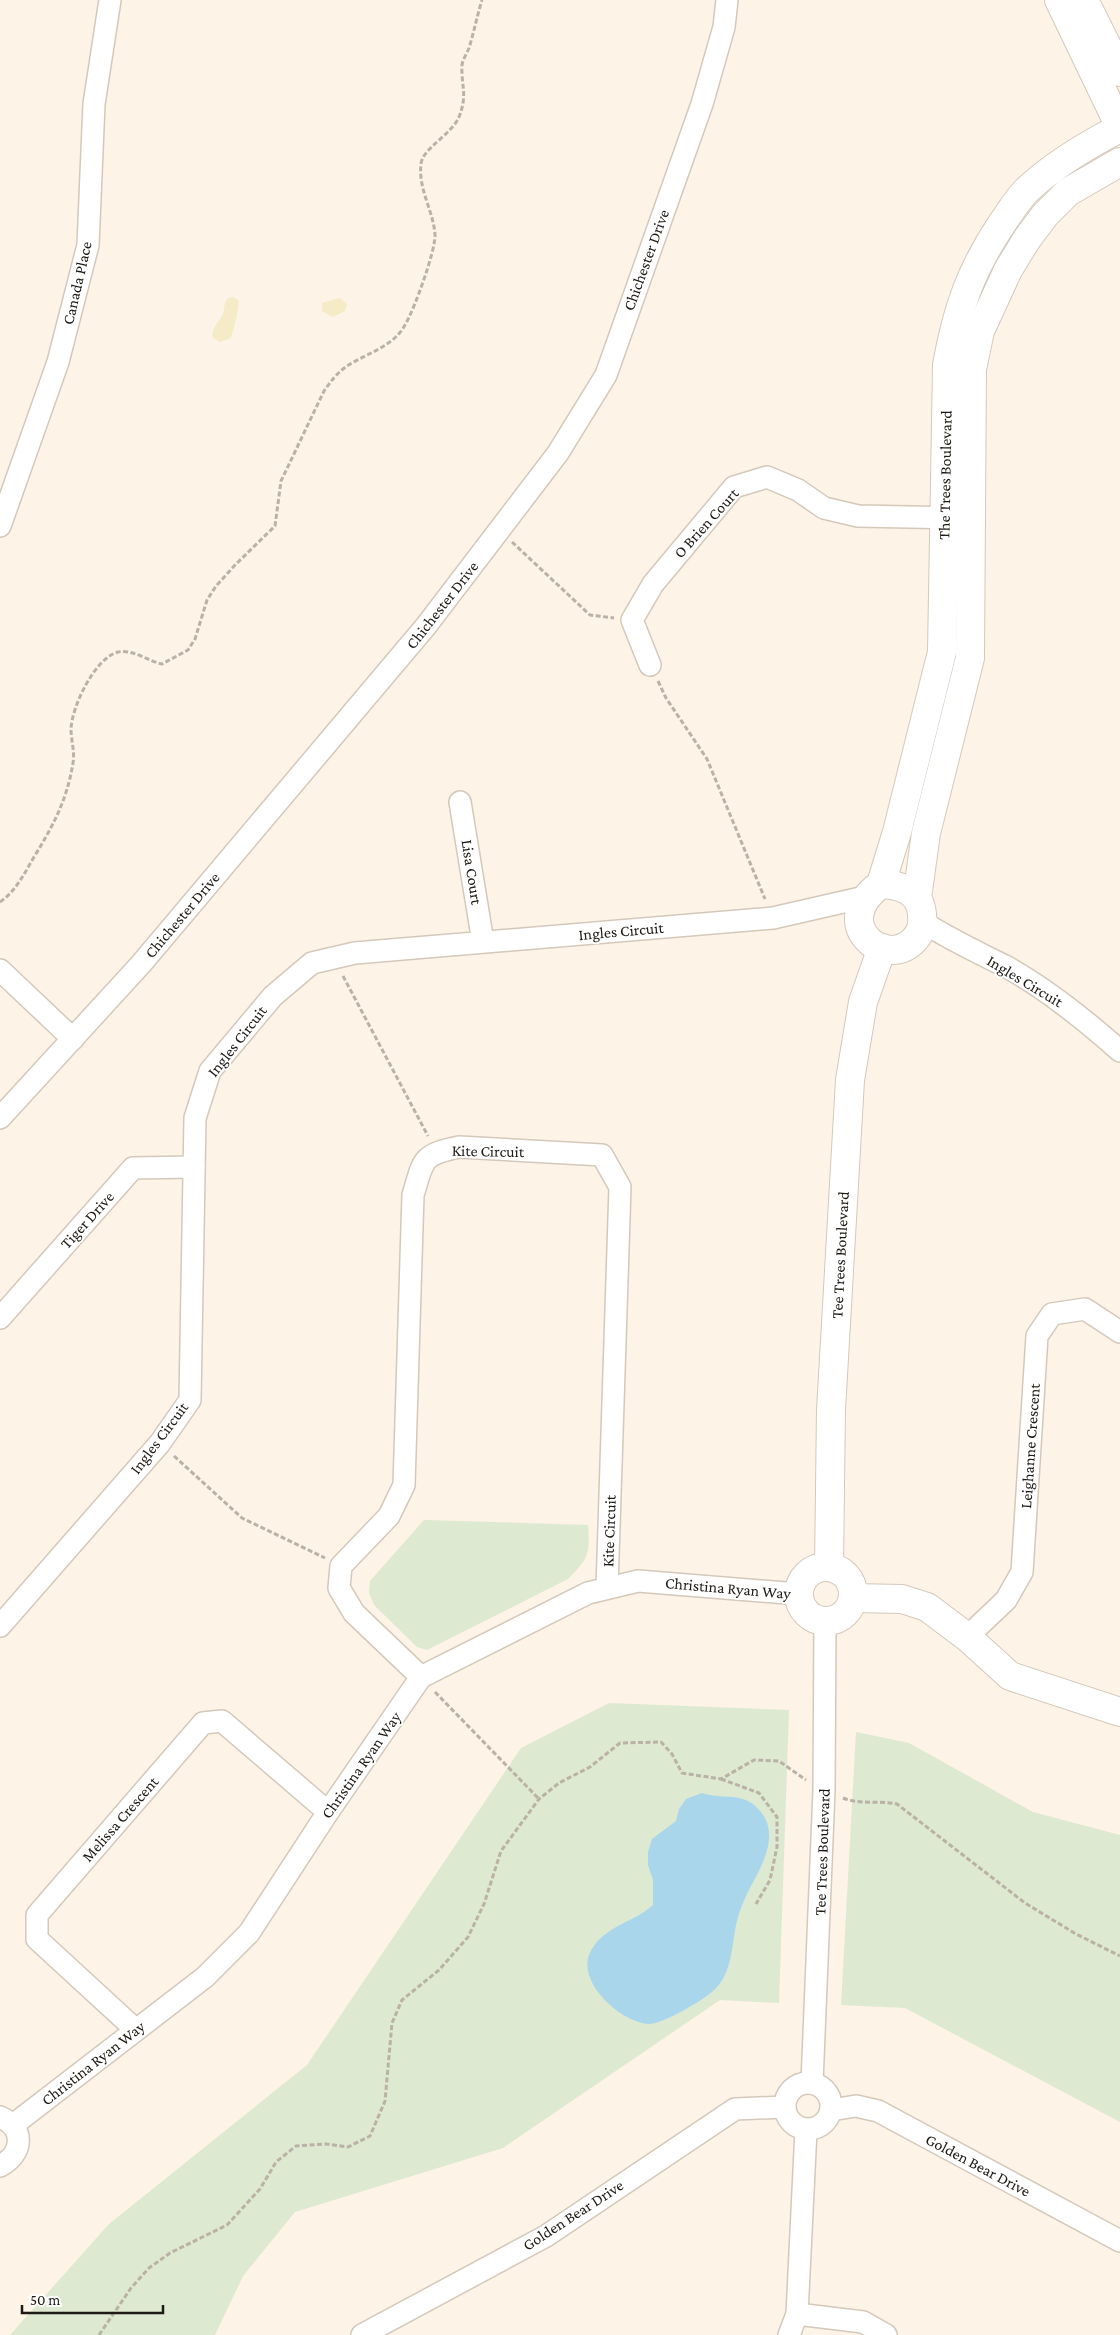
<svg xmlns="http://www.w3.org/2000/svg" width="1120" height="2335" font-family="'Crimson Pro',serif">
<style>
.green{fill:#dee9d1}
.sand{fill:#f5ebc6}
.water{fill:#aad6ec}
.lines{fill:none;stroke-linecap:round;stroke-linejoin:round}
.street-casing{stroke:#d4c8ba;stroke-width:24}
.secondary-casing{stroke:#d4c8ba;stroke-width:30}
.path{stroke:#bab1a7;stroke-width:3;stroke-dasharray:5 2.5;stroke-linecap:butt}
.street{stroke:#fff;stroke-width:21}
.secondary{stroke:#fff;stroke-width:28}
.labels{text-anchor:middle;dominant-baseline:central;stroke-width:4;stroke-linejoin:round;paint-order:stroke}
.street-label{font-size:16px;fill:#1d1914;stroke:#fff}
</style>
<rect width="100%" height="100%" fill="#fdf3e7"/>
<!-- green -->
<g class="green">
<path d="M424,1520L588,1525C590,1554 589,1558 568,1579L427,1650L417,1647L374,1605L369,1593L370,1581Z"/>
<path d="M609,1703L789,1710L779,2003L720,2000L503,2148L295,2212L243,2276L215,2335H10L109,2224L307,2065L521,1748Z"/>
<path d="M856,1732L909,1743L1033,1812L1120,1835V2122L905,2008L841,2005Z"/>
</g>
<!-- sand -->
<g class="sand">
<path d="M228,298L233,297L238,300C240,305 233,332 231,338L220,342L212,337C213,325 219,323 223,314C225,308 223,304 228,298Z"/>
<path d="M340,298L347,304L345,311L333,317L322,311V303Z"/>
</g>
<!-- water -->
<path class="water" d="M702,1793C716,1798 730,1795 743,1799C750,1801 756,1806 761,1812C779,1835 763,1864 751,1886C746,1895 741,1907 738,1917C731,1942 734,1973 713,1991C702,2001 664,2023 650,2024C623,2024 578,1984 589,1955C601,1926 632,1924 653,1905V1880L648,1865V1852L652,1839L676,1821L679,1809L686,1799Z"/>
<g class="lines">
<defs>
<g id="street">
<path d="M0,526L58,362L88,245L94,104L110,0"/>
<path d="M650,665L632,620L653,584L734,487L767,477L798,490L824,508L858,516L960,518"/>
<path d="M460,802L483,942"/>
<path d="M923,922C949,939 977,952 1005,966C1047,989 1084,1019 1120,1051"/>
<path d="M0,970L73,1039"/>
<path d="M0,1118L141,964L426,626L558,453L606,375L702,104L724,27L727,0"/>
<path d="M0,1318L133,1168L194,1167"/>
<path d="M0,1626L160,1443L190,1400L195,1118L210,1071L273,996L312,963L355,953L773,918L865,897"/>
<path d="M967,1637L1006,1600L1022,1572L1037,1336L1052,1314L1085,1309L1120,1332"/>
<path d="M421,1677L354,1613L339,1588L341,1566L389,1516L404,1485L413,1195C424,1159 421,1155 459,1147L602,1155L620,1187L607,1588"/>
<path d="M136,2030L37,1939V1915L203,1723L222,1721L328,1812"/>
<circle cx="808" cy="2106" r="23"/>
<path d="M812,2083L824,1790L825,1621"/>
<path d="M831,2110L856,2106L878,2111L1120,2241"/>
<path d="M0,2117C26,2128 23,2154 0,2166"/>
<path d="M13,2125L205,1977L249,1933L328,1812L421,1677L588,1593L638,1581L799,1594"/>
<path d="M797,2314L863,2322L886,2335"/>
<path d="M362,2335L546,2236L735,2109L784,2107"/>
<path d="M789,2335L797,2314L806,2130"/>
</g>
<g id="secondary">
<path d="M1059,0L1120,127"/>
<path d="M1084,0L1120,72"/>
<path d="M881,884L897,832L942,652L947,365C957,309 971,269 1003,222C1010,212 1017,200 1026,191C1053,165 1087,145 1120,128"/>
<path d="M881,884C901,885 920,891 922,914C923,924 922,931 915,939C886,972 827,923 881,884Z"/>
<path d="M917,898L926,833L970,658L972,369L980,331L1008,270L1027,239L1045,215L1068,192L1120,162"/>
<path d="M829,1567L831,1410L850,1080L863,1002L882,948"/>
<circle cx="826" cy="1594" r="27"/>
<path d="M853,1598L902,1599L927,1607L967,1637L1010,1676L1120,1712"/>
</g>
</defs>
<!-- street casing -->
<use href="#street" class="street-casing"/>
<!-- secondary casing -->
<use href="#secondary" class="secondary-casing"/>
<!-- path -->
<g class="path">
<path d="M512,542L590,615L614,618"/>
<path d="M658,681L666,698L707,759L765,899"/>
<path d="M0,902C16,891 24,874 34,857C53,826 67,800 73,763C75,752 71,740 71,729C72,706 95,658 118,652C133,649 148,661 162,664L188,650L195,639L207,600L216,586L236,564L275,526L281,481L324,391C331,381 337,373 347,366C367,353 393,347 405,325C414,310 436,250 435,234C433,210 418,189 421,164C422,149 452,134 459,117C468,94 461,87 462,65C463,59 467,53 469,48C474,32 477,16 482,0"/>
<path d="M343,976L428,1136"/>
<path d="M174,1456L242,1518L325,1558"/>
<path d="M435,1692L539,1799"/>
<path d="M721,1779L759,1793L777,1817V1847L770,1880L756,1904"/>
<path d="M843,1798C860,1805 878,1800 897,1804L1025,1903L1076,1934L1120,1956"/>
<path d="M99,2335L131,2288L149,2268L170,2253L227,2225L260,2189L276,2162L296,2146L326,2144L348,2147L370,2136L385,2101L392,2023L402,2000L439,1970L468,1937L484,1904L501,1851L539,1799L559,1783L590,1767L620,1743L661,1742L672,1754L682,1773L721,1779L754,1760L779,1761L806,1780"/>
</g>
<!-- street -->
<use href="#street" class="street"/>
<!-- secondary -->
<use href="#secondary" class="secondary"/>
</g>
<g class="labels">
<!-- street labels -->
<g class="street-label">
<text transform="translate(646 260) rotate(-70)">Chichester Drive</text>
<text transform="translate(77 283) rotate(-77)">Canada Place</text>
<text transform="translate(945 475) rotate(-89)">The Trees Boulevard</text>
<text transform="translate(706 523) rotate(-48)">O Brien Court</text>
<text transform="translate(442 605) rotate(-52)">Chichester Drive</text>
<text transform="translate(472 872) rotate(81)">Lisa Court</text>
<text transform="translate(182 915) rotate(-50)">Chichester Drive</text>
<text transform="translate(621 931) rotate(-5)">Ingles Circuit</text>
<text transform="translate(1025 981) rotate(31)">Ingles Circuit</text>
<text transform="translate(237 1041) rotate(-52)">Ingles Circuit</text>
<text transform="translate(488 1151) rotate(1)">Kite Circuit</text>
<text transform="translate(87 1220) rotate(-48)">Tiger Drive</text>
<text transform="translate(840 1255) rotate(-87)">Tee Trees Boulevard</text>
<text transform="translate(159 1438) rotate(-53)">Ingles Circuit</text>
<text transform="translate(1030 1446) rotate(-86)">Leighanne Crescent</text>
<text transform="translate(609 1531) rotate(-88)">Kite Circuit</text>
<text transform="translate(728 1588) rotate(5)">Christina Ryan Way</text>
<text transform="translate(361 1765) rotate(-55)">Christina Ryan Way</text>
<text transform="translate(120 1819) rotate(-49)">Melissa Crescent</text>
<text transform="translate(822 1852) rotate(-88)">Tee Trees Boulevard</text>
<text transform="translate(93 2063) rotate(-38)">Christina Ryan Way</text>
<text transform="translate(978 2165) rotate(28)">Golden Bear Drive</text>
<text transform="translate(573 2215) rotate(-33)">Golden Bear Drive</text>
</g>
</g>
<!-- scale -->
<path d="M22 2305v8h141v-8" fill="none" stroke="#1d1914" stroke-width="2.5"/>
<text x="30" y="2305" font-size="15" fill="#1d1914" stroke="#ffffff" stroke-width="4" paint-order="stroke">50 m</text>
</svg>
